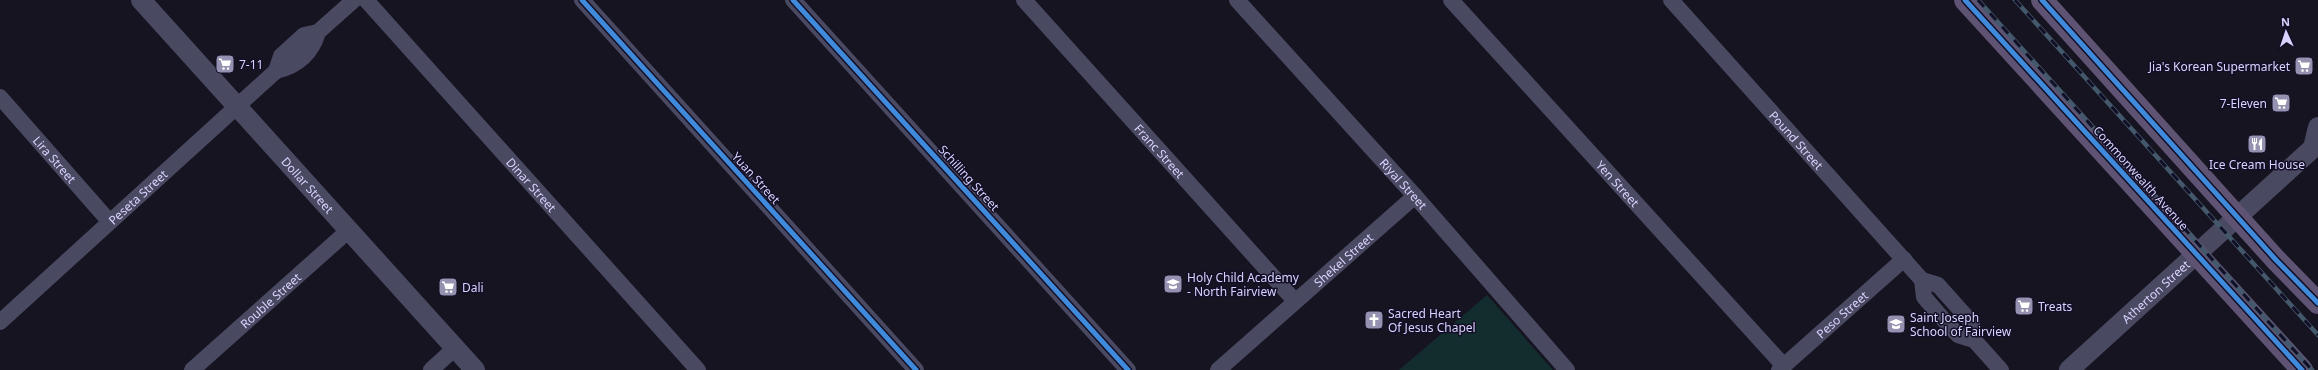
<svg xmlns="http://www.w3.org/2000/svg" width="2318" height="370" font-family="'Noto Sans',sans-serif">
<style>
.green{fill:#132c2d}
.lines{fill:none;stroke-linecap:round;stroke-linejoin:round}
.minor{stroke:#4a4962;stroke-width:16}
.tertiary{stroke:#4a4962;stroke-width:20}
.primary{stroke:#5e5373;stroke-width:22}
.rail-casing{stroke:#43596b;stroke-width:4.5}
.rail{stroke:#130f26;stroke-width:3;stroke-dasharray:9;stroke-linecap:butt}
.cycleway-casing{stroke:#130f26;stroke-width:8}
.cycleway{stroke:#408adc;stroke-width:5}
.labels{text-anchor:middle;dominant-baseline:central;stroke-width:3;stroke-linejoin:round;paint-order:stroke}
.poi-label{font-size:12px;fill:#d9d4ff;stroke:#130f26;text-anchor:start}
.street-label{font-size:12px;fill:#d9d4ff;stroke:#130f26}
</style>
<rect width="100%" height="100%" fill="#161421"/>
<!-- green -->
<path class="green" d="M1487,295L1553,370H1399Z"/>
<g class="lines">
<!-- minor -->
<g class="minor">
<path id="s1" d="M366,0L698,370"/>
<path d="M582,0L916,370"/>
<path d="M793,0L1128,370"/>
<path id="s2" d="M1024,0L1295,301"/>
<path id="s3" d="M1237,0L1415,196L1567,370"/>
<path id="s4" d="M1451,0L1784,366"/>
<path id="s5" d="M1671,0L1922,280L1938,285L1972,323L1974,340"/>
<path d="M276,71C297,66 312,53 318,32"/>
<path id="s6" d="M0,97L109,221"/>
<path d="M1922,280L1924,297L1943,319L1958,335L1974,340L2001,370"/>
<path id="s7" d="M0,322L276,71L281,56L304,35L318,32L354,0"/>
<path id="s8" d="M192,370L349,230"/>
<path d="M431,370L455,348"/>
<path id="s9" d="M1218,370L1415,196"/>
<path id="s10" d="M1779,370L1904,259"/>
</g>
<!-- tertiary -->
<g class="tertiary">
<path id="s11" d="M141,0L475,370"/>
<path d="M2313,148L2318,127"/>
<path id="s12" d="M2069,370L2313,148L2318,147"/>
</g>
<!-- primary -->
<g class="primary">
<path d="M1965,0L2302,370"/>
<path d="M2042,0L2276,260L2318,303"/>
</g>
<defs>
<g id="rail">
<path d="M1978,0L2312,370"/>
<path d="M2015,0L2318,335"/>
</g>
</defs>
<!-- rail casing -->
<use href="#rail" class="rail-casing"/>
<!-- rail -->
<use href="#rail" class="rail"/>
<defs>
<g id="cycleway">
<path d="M582,0L916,370"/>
<path d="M793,0L1128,370"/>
<path d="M1965,0L2302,370"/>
<path d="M2042,0L2276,260L2318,303"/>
</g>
</defs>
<!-- cycleway casing -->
<use href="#cycleway" class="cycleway-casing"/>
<!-- cycleway -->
<use href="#cycleway" class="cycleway"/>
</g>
<!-- icons -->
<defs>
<symbol id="supermarket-square" viewBox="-11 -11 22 22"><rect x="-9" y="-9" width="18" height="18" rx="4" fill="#9591b1" stroke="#130f26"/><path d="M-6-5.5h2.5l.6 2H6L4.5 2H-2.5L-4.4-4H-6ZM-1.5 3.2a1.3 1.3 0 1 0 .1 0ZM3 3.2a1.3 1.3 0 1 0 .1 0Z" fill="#fff"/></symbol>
<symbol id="restaurant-square" viewBox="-11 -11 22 22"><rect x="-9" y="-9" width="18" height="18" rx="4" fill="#9591b1" stroke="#130f26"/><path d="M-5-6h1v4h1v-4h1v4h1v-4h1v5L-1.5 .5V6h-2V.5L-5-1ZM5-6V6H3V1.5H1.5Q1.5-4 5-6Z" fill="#fff"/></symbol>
<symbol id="school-square" viewBox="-11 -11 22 22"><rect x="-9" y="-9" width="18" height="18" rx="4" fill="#9591b1" stroke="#130f26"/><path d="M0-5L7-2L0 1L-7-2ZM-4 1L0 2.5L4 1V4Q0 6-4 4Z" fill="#fff"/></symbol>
<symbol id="church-square" viewBox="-11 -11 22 22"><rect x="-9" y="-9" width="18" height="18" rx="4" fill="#9591b1" stroke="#130f26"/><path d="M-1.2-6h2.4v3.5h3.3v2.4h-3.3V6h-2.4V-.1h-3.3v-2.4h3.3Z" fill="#fff"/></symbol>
</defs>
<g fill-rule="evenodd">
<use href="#supermarket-square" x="214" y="53" width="22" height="22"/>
<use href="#supermarket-square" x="2293" y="55" width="22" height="22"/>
<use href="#supermarket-square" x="2270" y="92" width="22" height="22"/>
<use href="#restaurant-square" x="2246" y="133" width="22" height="22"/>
<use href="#school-square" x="1162" y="273" width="22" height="22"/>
<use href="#supermarket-square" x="437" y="276" width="22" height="22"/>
<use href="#supermarket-square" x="2013" y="295" width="22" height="22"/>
<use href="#church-square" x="1363" y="309" width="22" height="22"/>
<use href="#school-square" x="1885" y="313" width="22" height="22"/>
</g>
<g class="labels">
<!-- poi labels -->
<g class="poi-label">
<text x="239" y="64">7-11</text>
<text x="2290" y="66" text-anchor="end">Jia's Korean Supermarket</text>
<text x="2267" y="103" text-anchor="end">7-Eleven</text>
<text x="2257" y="164" text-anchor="middle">Ice Cream House</text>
<text x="1187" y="277">Holy Child Academy<tspan x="1187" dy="14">- North Fairview</tspan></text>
<text x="462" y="287">Dali</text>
<text x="2038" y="306">Treats</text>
<text x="1388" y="313">Sacred Heart<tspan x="1388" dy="14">Of Jesus Chapel</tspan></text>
<text x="1910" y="317">Saint Joseph<tspan x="1910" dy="14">School of Fairview</tspan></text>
</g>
<!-- street labels -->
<g class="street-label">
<text stroke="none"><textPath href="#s5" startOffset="188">Pound Street</textPath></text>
<text stroke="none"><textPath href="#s2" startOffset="203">Franc Street</textPath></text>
<text stroke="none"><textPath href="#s6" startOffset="83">Lira Street</textPath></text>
<text transform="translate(756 178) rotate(48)">Yuan Street</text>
<text transform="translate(969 178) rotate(48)">Schilling Street</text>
<text transform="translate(2141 178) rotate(48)">Commonwealth Avenue</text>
<text stroke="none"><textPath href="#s4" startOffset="248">Yen Street</textPath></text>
<text stroke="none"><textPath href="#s3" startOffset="248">Riyal Street</textPath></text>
<text stroke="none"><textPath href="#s11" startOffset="249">Dollar Street</textPath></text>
<text stroke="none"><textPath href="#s1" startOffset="248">Dinar Street</textPath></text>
<text stroke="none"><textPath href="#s7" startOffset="186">Peseta Street</textPath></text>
<text stroke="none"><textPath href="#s9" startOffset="167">Shekel Street</textPath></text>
<text stroke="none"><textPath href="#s12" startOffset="117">Atherton Street</textPath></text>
<text stroke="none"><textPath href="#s8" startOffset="105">Rouble Street</textPath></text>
<text stroke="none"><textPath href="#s10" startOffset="84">Peso Street</textPath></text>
</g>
</g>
<!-- north arrow -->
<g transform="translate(2286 32) rotate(357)" stroke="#130f26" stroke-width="3" paint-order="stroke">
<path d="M0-3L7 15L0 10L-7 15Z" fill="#d9d4ff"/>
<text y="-6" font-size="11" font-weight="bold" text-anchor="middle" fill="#d9d4ff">N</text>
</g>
</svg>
